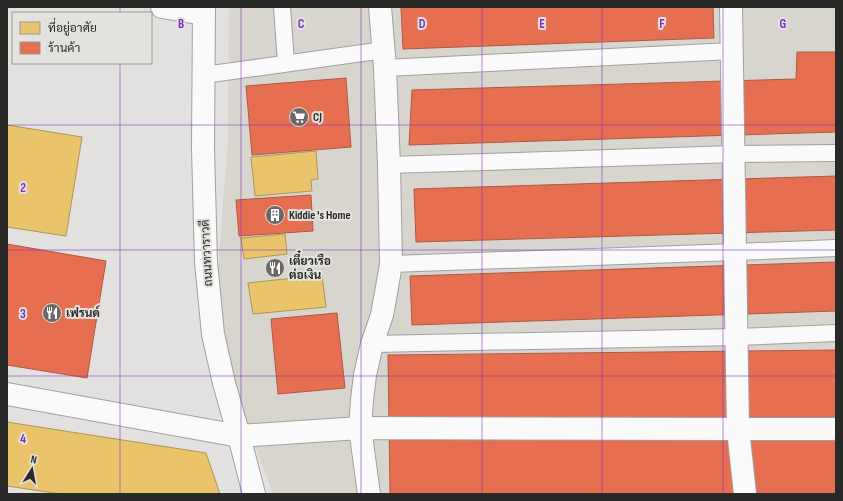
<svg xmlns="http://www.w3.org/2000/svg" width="843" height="501" font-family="'Sofia Sans Condensed',Sarabun,sans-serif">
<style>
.built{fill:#d7d5ce}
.homes{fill:#e9c46a;stroke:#af9656}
.shops{fill:#e76f51;stroke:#ae5a44}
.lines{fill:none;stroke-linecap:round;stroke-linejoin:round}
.lane-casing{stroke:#a0a09e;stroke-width:18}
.street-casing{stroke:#a0a09e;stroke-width:24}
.secondary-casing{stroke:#a0a09e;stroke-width:24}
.lane{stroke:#fbfafa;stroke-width:16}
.street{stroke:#fbfafa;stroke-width:22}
.secondary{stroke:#fbfafa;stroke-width:22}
.grid{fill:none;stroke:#7b2cbf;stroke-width:1;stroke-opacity:0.55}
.labels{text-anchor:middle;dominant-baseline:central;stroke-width:4;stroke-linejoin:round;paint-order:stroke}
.poi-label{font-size:12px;font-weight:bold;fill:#292927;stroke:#e3e2de;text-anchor:start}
.street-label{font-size:12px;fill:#292927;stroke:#e3e2de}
.grid-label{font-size:13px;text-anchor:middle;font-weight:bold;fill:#7b2cbf;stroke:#e3e2de;stroke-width:4;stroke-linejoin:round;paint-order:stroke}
</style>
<rect width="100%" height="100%" fill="#e2e1df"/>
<!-- built -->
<path class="built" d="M229,7H836V494H273L213,334L228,140Z"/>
<!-- homes -->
<g class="homes">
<path d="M7,125L82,137L66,236L7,227Z"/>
<path d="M316,151L318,179L311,180L312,191L255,196L251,157Z"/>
<path d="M285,234L287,254L244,259L241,238Z"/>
<path d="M322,275L326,307L253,314L248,283Z"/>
<path d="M7,422L206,453L220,494H61L7,486Z"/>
</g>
<!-- shops -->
<g class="shops">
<path d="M401,7H713L714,38L403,49Z"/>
<path d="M797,52H836V132L409,145L412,90L796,79Z"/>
<path d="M346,78L351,147L252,155L246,86Z"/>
<path d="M836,176V230L416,242L414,189Z"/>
<path d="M311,195L313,231L239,236L236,200Z"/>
<path d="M7,244L106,261L87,378L7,365Z"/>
<path d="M836,262V311L412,325L410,276Z"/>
<path d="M337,313L345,388L278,394L271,319Z"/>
<path d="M836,350V494H390L388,355Z"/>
</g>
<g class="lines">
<defs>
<g id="lane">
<path d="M282,7L286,63"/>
<path d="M385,68L732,51"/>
<path d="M204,75L384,50"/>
<path d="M389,165L734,154L836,153"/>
<path d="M391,264L736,252L836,248"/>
<path d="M372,344L737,337L836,333"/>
</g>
<g id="street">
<path d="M162,7L204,14"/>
<path d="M731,7L738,429L745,494"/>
<path d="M7,394L239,436L360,428L738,429H836"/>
<path d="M369,494L360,428L362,400L365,375L372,344L382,315L386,293L391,264L389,165L385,68L380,7"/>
</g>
<path id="secondary" d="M204,7L203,148L206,262L213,334L224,383L239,436L254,494"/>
</defs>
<!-- lane casing -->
<use href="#lane" class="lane-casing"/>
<!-- street casing -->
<use href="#street" class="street-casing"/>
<!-- secondary casing -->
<use href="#secondary" class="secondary-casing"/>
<!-- lane -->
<use href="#lane" class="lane"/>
<!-- street -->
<use href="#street" class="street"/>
<!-- secondary -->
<use href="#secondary" class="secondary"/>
</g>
<!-- grid -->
<path class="grid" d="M120,7V13M241,7V494M361,7V494M482,7V494M602,7V494M723,7V494M120,63V494M7,125H836M7,250H836M7,376H836"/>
<!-- icons -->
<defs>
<symbol id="supermarket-disc" viewBox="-11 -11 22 22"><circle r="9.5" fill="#6a6967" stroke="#e3e2de"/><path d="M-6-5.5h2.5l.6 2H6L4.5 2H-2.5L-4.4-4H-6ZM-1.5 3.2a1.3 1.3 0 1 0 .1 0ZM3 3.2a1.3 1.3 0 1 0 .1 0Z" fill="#fff"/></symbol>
<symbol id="building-disc" viewBox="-11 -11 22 22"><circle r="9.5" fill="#6a6967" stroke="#e3e2de"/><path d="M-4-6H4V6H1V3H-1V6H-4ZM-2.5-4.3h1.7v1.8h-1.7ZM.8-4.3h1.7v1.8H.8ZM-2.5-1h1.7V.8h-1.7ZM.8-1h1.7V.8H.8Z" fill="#fff"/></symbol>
<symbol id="restaurant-disc" viewBox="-11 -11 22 22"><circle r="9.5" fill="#6a6967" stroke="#e3e2de"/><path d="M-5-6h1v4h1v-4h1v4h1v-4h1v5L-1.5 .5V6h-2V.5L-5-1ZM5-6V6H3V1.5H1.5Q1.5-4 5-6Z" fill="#fff"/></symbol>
</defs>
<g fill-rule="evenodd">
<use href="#supermarket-disc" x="288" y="106" width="22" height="22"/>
<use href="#building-disc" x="264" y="204" width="22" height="22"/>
<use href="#restaurant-disc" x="264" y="257" width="22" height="22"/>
<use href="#restaurant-disc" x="41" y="302" width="22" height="22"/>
</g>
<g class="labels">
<!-- poi labels -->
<g class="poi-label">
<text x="313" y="117">CJ</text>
<text x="289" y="215">Kiddie 's Home</text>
<text x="289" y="261">เตี๋ยวเรือ<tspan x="289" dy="14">ต่อเงิน</tspan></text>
<text x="66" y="313">เฟรนด์</text>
</g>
<!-- street labels -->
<g class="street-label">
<text transform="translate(207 253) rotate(-93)">ถนนทวาราวดี</text>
</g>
</g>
<g class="grid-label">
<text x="181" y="28">B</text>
<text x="301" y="28">C</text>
<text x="422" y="28">D</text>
<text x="542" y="28">E</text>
<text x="662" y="28">F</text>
<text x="783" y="28">G</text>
<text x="23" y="192">2</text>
<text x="23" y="318">3</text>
<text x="23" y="443">4</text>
</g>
<!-- border -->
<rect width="843" height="501" fill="none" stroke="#292927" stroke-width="16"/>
<!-- legend -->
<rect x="12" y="12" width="140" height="52" fill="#e3e2de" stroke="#999895"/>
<rect x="20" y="22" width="20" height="12" fill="#e9c46a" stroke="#999895"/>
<text x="48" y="32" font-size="12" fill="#292927">ที่อยู่อาศัย</text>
<rect x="20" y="42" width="20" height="12" fill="#e76f51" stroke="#999895"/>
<text x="48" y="52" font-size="12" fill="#292927">ร้านค้า</text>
<!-- north arrow -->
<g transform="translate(32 469) rotate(11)" stroke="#e3e2de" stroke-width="3" paint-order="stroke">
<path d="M0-3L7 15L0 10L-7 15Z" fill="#292927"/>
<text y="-6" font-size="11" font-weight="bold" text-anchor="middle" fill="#292927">N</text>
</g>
</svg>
